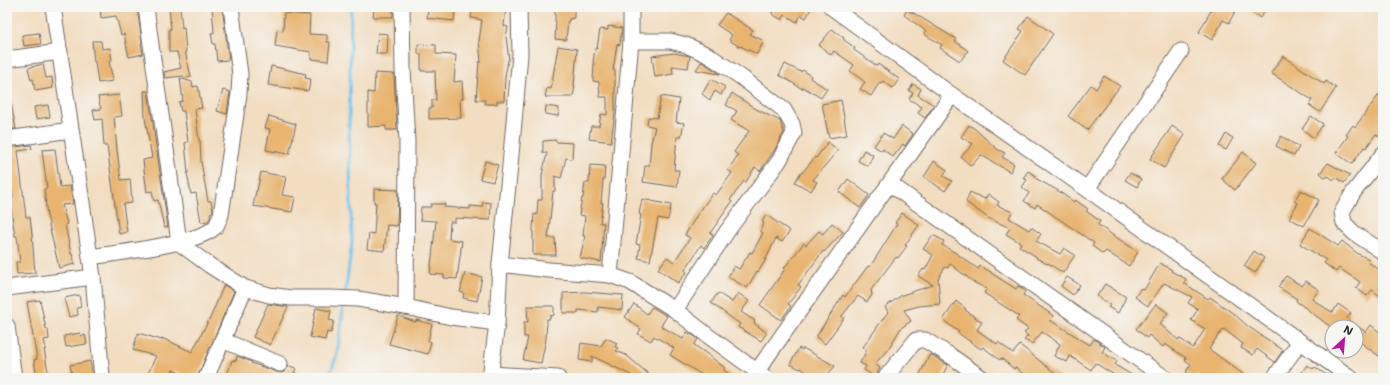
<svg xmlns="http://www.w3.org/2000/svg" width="1390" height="385" font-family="'Shantell Sans',sans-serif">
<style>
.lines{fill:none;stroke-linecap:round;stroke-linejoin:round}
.stream{stroke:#6cbee8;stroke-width:3}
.building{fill:#e8b470}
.minor-casing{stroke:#716960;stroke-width:17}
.minor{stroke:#fff;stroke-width:15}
</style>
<rect width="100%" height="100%" fill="#f6f6f2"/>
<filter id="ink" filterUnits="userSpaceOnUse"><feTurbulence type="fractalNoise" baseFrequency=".025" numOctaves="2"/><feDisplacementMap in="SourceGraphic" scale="8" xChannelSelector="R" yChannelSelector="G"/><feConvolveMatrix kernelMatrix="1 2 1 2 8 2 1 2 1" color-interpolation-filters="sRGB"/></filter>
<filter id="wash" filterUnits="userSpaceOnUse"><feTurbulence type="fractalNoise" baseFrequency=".012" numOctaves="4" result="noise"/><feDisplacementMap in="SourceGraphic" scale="16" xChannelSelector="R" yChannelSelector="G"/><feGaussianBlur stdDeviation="0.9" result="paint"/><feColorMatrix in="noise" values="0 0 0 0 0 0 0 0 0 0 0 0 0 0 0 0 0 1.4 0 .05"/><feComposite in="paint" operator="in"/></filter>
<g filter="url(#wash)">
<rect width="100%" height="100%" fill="#f2ddc1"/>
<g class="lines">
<!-- stream -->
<g class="stream">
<path d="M345,295L352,243L349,128L351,7"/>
<path d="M329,378L337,354L344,302"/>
</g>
</g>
<g id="blocks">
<!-- building -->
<g class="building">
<path d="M100,7H137L142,42L141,43L143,54L129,57L124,34L121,35L116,16L101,18Z"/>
<path d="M169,7H180L182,28L184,27L186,51H185L191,77L184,78L183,76L165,78L164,72L181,68L177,52H169V29H171Z"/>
<path d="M212,7H222L229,60L217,61L215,44H213L211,33H214Z"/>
<path d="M374,7H393V17H373Z"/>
<path d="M428,7H455L454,21L427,18Z"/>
<path d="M472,7L506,8L504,26L508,27L506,37L509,60H508L505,77L504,101H497V104H485V100H476L479,62H481L479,41L482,20L471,18Z"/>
<path d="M765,7H812L806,18L801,15L797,22L785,15L782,20L772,14L773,13Z"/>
<path d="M1213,7H1229L1235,11L1229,23L1223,20L1212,40L1199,32Z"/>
<path d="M1255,7H1268L1260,18L1252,12Z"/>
<path d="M555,8H574V18L569,19V21H568L566,40L555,39L556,21H555Z"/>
<path d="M907,10L915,14L956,39L955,41L968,51L960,61L940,48L942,45L924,34L926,31L904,15Z"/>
<path d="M284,13L310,15L309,34L327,35V42H330L328,61L311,59V52L275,46L277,30L283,31Z"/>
<path d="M726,13L753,30L750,34L764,41L757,54L740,46V47L729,40L732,35L717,25Z"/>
<path d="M1028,16L1053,34L1025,75L1003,60L1023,31L1019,29Z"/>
<path d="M608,26L622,28L620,45L617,44L613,70H615V112L611,142L589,139L591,126H599L601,114L607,115V97H600L599,82L593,81L594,63H593L595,49H597L600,29L608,30Z"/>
<path d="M832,29L844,38L843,39L855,48L854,50L877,66L878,64L899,79L893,88L883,81L881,83L880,82L871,96L860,89L865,82L850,71L854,65L834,51L831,55L819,45Z"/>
<path d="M39,33L41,44L24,46L22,35Z"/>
<path d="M378,33L388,34L387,54H376Z"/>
<path d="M92,41H101L102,49L110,48L112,61H109L113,81L98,83L95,62H94Z"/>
<path d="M418,44L436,45V54L456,55L454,82L462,81L463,99H460L461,118L429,119V108H432V100H436L435,71H421V54H418Z"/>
<path d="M558,46L577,49L574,86H575L573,97H545L547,88L551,89Z"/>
<path d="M674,53L690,56L688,68L672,66L673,74L655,77L652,56Z"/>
<path d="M1283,56L1324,84L1326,81L1336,88L1320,112L1309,105L1312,100L1271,73Z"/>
<path d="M701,62L704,63L720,74L696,70Z"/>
<path d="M43,64L46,78L52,77L53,88L35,91L33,79L31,80L28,68Z"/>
<path d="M785,64L801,72L803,70L811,76L810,78L827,89L821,98L803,87L802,89L793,83L779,75Z"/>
<path d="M271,66L306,74L305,78L311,79L308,91L268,85Z"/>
<path d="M375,73L394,74L397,130H386V126L368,127V92L374,93Z"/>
<path d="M1104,76L1120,86L1087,130L1068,116L1091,85L1096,89Z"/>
<path d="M180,78L192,82L193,87L198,86L202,108L195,109L199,141H200L201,162L208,201H211L213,211L212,212L210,213L211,216L208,221L201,222L196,193L191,194L187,173H188L185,143L188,142L184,111H181L179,102L183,101Z"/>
<path d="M711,79L725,87L721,95L715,91L710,100L702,94Z"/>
<path d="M913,84L921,89L918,95L934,105L925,118L918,113L922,107L909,99L913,93L909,91Z"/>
<path d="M1383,89V140L1376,134L1366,148L1364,147L1352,164L1336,153L1348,136L1346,135L1353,125L1355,127Z"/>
<path d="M223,90L230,92L227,114L217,111Z"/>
<path d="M144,91H148L168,227H164L158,200L154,201L152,191L147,192L145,178L143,160L152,158L145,118Z"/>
<path d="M732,93L756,109L780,121L784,132L774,151L760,171L755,167L746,182L744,181L730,200L732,202L710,233L713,235L704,248L701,245L685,270L687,272L678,283L658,269L667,257L674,262L690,238L685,235L697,215L713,193L716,195L732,173L728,170L738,155L734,152L749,131L731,120L737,111L726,105Z"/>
<path d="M119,95L122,116L114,117L117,150L121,180L130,179L132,203L123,204L127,232L119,234L107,146H104L102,119L95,120L93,110L101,109L98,97Z"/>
<path d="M661,96L679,99L676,122L684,123L681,137H677L674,170H679L677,187L643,182L645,166H649L651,143L655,127L647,125L648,117L657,118Z"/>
<path d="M841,100L847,135L829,138L822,104Z"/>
<path d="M11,103L16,129L7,130V104Z"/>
<path d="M48,105L50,117L36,119L34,107Z"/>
<path d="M546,106L559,108L558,116L545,114Z"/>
<path d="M269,116L296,124L289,154L266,150L270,129L265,128Z"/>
<path d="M1311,116L1323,124L1314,138L1302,129Z"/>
<path d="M969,125L975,129L997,149L1005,153L1002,157L1014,164L1010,172L981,155L971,166L961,157L973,144L961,137Z"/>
<path d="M902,126L913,134L905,146L903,144L893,157L883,149L882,151L874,146L883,133L893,139Z"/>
<path d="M1172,126L1185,135L1164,168L1150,159Z"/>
<path d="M1226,134L1233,138L1226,150L1219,146Z"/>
<path d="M1281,136L1299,147L1294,156L1276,146Z"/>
<path d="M556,140V142L573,143L572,159L566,158L561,178L555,176V191H553L548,238H555L556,255H533V228L534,214L537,215L538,200H542V175L547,153H543V141Z"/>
<path d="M828,142L838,150L813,180L817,182L811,191L795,182L801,172L802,173L815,157L816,158Z"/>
<path d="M31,145L32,149L18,151L26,217H30L32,234L35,273L17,274L16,262H20L17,236H15L11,209L8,210L7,205V198H13L7,162V148Z"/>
<path d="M55,149L60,187L70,186L73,204L62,205L67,224L65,225L71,254H72L75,264L59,268L47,216L44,189L47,188L42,150Z"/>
<path d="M864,150L873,155L868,166L858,161Z"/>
<path d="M1243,152L1256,163L1235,190L1222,179Z"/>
<path d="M485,161L498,165L493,182L480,179Z"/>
<path d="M934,161L947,170L943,176L952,181L945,191L924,177Z"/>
<path d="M1328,163L1350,175L1344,183L1336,177L1334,180L1328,176L1326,178L1320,173Z"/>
<path d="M590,165L605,166L604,180H603L601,203H603L600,223H604L601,262L580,258L585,236H583L585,216L579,215L582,198H583L585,183H589Z"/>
<path d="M1028,171L1036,176L1035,178L1057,190L1074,202L1075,200L1088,209L1086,211L1100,221L1098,225L1138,252L1129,266L1106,251L1103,254L1092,246L1094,243L1037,204L1035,208L1024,201L1029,193L1022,187L1027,180L1023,178Z"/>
<path d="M261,172L286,177L282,195L295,197L292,212L253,206L256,191H257Z"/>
<path d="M1130,173L1141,179L1137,187L1125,180Z"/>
<path d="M848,179L869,195L860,208L839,192Z"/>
<path d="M374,189L398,190L397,226L387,225L384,251L367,249L369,233L374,234L376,203H374Z"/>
<path d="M1301,190L1319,200L1304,226L1289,218L1298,203L1294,201Z"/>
<path d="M970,192L985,199L988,194L999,202L997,205L1012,212L1009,218L1029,230L1031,227L1041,234L1036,241L1060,254L1064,248L1075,255L1063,273L1048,263L1047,264L1036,258L1037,257L1019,246L1021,243L1006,234L1010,228L988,218L966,202Z"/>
<path d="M642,199L671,205L668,220L658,218L650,261L638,258L640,245L636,244L641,215L639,214Z"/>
<path d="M483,202L491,203L490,220L455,218V222H450L449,239L462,241L457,279L444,278V275L430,274L436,221L420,220L421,207H431V204H445L444,207L470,209V206L482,207Z"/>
<path d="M902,213L919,225L905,245L907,246L898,258L896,257L871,290L872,295L867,302L858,296L841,317L844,318L825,344L816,337L843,295L845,297L868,266L870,267L897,224L895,223Z"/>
<path d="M766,215L790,231L782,242L776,238L765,261L758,272L757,271L747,288L728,277L734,266L739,269L750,252L752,253L763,233L760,231L764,223L762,222Z"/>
<path d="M832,223L843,232L824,252L823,251L798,285L801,287L788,304L791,306L781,320L760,305L785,269L784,268L804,243L806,245L819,231L823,234Z"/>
<path d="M1310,228L1338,246L1342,241L1358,254L1369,259L1368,262L1383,272V298L1372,290L1367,296L1356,288L1360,282L1339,268L1336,272L1324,263L1326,260L1300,244Z"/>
<path d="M932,236H935L944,241L942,245L956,253L978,269L980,266L991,272V273L1016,289L1018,286L1025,291L1023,295L1054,316L1050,320L1090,345L1094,339L1105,347L1102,352L1117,361L1115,365L1137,378H1119L1095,363L1091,370L1070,356L1067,362L1054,356L1060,344L1042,332L1032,344L1024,340L1028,336L1024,333L1028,329L1016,320L1019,316L984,293L987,289L975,283L950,264L948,268L945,267L938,279L940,304L919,306L904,310L911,321L901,328L888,349L875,364L880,368L875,377L864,370L866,366L860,363L867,350L863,347L888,312L885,307L902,295L933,285L918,276L923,269L925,270L933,255L923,249Z"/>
<path d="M1254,251L1264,258L1255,273L1244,266Z"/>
<path d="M1160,263L1172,270L1171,271L1186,279L1184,283L1208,299L1210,297L1234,314L1249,327L1283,350L1275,362L1257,349L1253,355L1241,348L1243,344L1224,329L1221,333H1220L1209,349L1248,378H1203L1197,374L1194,377L1186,372L1191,364L1185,360L1186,358L1165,344L1163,347L1149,335L1147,338L1136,329L1156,304L1168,313L1160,324L1178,340L1179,338L1193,348L1205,329L1191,320L1198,309L1188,303L1192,297L1164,283L1148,306L1135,297L1141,288L1144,290Z"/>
<path d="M465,273L482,277L477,301L463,298L464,293L460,292Z"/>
<path d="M1286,276L1302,286L1306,281L1319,290L1312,299L1330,311L1333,312L1338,304L1351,313L1347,319L1366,332L1371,325L1383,335V359L1356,339V327H1331L1296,301L1297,299L1278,287Z"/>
<path d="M1067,277L1080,285L1073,295L1061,286Z"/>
<path d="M1105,284L1126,297L1118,313L1108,307L1110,305L1097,296Z"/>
<path d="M224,285L234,291L197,378H191L173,370L169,378H146L156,356L133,350L138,333L162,340V338L192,352L211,316Z"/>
<path d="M585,292L623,295L622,310L598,307V312L578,310V313H563V293Z"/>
<path d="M718,293L732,302L738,293L749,301L741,312L755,321L754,323L767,333L761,341L738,327L740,324L711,303Z"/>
<path d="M79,295L81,307L77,308L78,315L69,317L64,298Z"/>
<path d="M40,300L46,329H48L49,339L44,340L46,349H44L49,378H37L34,360L37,359L27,302Z"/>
<path d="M956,301L966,309L965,310L982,322L977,330L997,344L998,342L1013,353L1020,345L1061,378H1028L1015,367L1014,369L1001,358L1000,360L983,347L981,349L958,333L959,332L943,320Z"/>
<path d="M268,304L288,307L270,345L253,337Z"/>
<path d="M634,304L647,314L652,307L667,316L661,326L683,339L687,332L694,336L698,339L694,345L707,354L725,368L724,370L734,378H707L670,355L674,348L654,336L651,341L638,334L641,329L625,317Z"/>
<path d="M527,306H554V315L550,316V319H547L546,339L541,363L523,360L528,337H524V322H528Z"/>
<path d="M316,308L331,311L329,320L334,321L331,333L327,332L325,340L310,337Z"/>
<path d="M398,316L416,322V320L432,324L428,341L431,342L428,354L389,344Z"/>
<path d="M80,333L81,336L85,335L87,344L66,347L64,336Z"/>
<path d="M606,338L617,343L615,347L618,348L616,351L626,355L653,378H628L631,375L592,356V362L579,360L581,343L601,346Z"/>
<path d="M799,348L802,350L803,348L835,366L825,378H813L801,368L800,369L790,364Z"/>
<path d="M930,354L948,365L941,378H918Z"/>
<path d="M237,356L252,362L251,363L277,372L282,373L285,371L289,366L296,368L294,373L305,376V378H226L232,360L236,361Z"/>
<path d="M90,361L93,378H73L70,365Z"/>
<path d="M1307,365L1313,369L1315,367L1331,378H1298Z"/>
</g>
</g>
</g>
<g filter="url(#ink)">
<use href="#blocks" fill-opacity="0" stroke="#716960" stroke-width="1"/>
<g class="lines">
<defs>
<g id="minor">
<path d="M53,7L93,277L102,378"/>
<path d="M146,7C156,86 169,164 179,243L209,265L245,288L269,295L291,298H330L358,299L406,307L451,317L497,323"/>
<path d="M402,7L403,69L407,141L406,307"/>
<path d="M831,7L952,95L1087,189L1351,378"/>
<path d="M631,41H670L686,45L708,55L741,77L784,110L792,124L794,133L779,161L728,230L675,310"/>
<path d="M7,59L60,52"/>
<path d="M7,139L71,130"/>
<path d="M1383,154L1353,193L1342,212L1344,223L1354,233L1383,252"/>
<path d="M890,184L1165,378"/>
<path d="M1087,189L1181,51"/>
<path d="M90,257C115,253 202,244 216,226C218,223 219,218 221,215L239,94L240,74L231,7"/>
<path d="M500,264L549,270L610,275L630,282L675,310L707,335L766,378"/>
<path d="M610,275L631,41V7"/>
<path d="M7,288L93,277"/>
<path d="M7,326L14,378"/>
<path d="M222,340L280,364"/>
<path d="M757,371L952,95"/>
<path d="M491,374L558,378"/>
<path d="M206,378L245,288"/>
<path d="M490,378L497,323L500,264L510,166L520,55L519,7"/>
<path d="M885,378L916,340H925L951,356L982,378"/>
<path d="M1274,378L1300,342"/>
</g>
</defs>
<!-- minor casing -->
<use href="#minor" class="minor-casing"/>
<!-- minor -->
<use href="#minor" class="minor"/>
</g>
</g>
<!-- margin -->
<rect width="1390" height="385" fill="none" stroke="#f6f6f2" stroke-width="24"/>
<!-- north arrow -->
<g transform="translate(1344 339) rotate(26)"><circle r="19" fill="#f6f6f2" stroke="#a5a5a2"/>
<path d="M0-3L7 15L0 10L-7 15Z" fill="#b5179e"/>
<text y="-6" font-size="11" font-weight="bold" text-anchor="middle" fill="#2b2b2b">N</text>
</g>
</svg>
